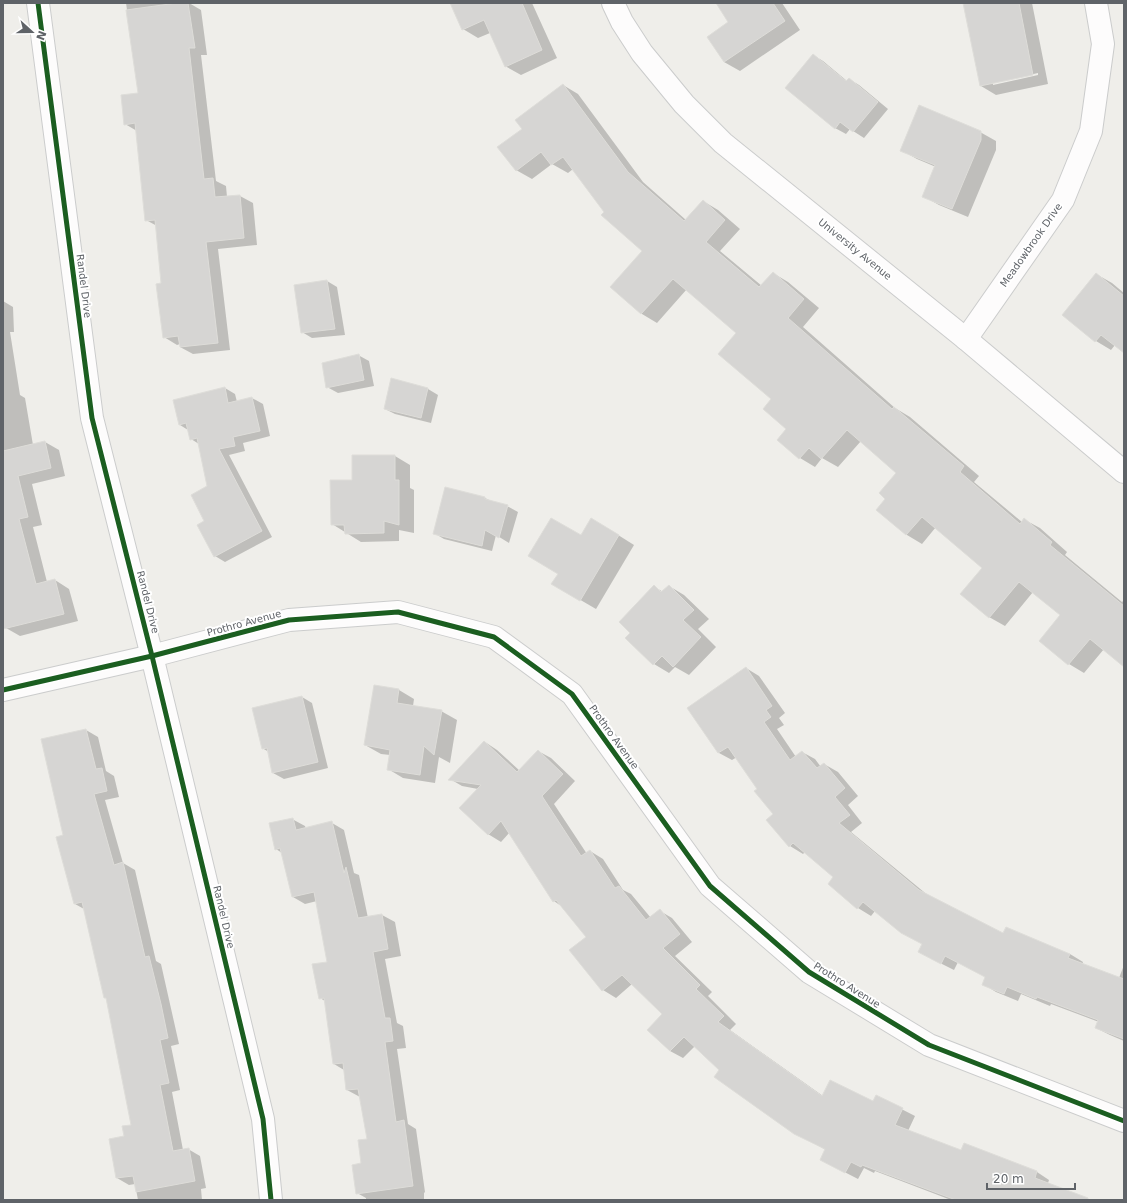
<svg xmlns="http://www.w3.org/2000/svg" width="1127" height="1203" font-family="'DejaVu Sans',sans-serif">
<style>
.shadow{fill:#0003;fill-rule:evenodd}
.building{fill:#d6d5d3;stroke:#deddd9}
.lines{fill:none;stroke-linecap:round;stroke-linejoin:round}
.street-casing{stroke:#cbcccc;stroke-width:24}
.street{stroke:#fdfcfc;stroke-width:22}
.cycleway-casing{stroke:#fff;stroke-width:8}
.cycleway{stroke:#1b5e20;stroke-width:5}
.labels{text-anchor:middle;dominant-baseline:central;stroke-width:4;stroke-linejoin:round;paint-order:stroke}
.street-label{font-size:10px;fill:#5f6368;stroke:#fff}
</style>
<rect width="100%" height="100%" fill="#efeeea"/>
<!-- shadow -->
<g class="shadow">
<path d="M126,3H189L201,10L207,55H201L216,181L226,186L227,197L240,196L253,203L257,245L218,249L230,350L193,354L180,347V344L177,345L164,337L162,284L157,226L146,220L137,131L125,124L139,94Z"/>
<path d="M451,3H532L557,58L521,75L505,66L490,33L478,38L463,29Z"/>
<path d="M717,3H782L800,30L740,71L724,62L729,23Z"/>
<path d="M964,3H1032L1048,84L996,95L981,86ZM1038,73V75L993,85V83Z"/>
<path d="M813,55L823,61L847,81L849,79L859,85L888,109L864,138L850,129L846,134L835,128Z"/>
<path d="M563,85L578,94L643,182L686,220L703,201L718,210L740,229L720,251L762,286L773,273L788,282L819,308L803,327L895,408L910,417L979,476L974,482L1022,522L1025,520L1040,528L1067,552L1065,555L1122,602L1124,600V664L1104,649L1084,673L1069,664L1040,641L1062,615L1033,592L1005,626L989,617L983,568L936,527L922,544L907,535L877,510L887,499L898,473L861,441L838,467L822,458L815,467L800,458L773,399L738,333L687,289L657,323L642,314L612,287L643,251L573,169L568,173L552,164L532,179L516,170L523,129Z"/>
<path d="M980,132L996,141V150L968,217L939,205L923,196L936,167L917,159L901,150Z"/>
<path d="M1096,274L1112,283L1124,293V352L1115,345L1111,350L1096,341L1064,315Z"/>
<path d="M327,281L337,287L345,335L312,338L302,332Z"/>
<path d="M3,301L13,307L14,332H10L20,395L25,398L33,445L45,442L59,450L65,476L32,484L42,525L33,527L47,582L55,580L69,589L78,621L20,636L6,628L3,615Z"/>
<path d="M358,355L369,361L374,386L338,393L327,387Z"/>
<path d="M392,380L428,389L438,395L431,423L395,414L385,409Z"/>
<path d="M225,388L235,394L237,402L252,398L263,404L270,436L243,443L245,451L229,455L272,537L225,562L215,556L206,521L208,487L199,444L191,439L188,430L180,425Z"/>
<path d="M395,456L410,465V488L414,490V533L399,530V541L361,542L332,524L353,481Z"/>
<path d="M445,488L485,498L493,502L507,506L518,512L509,543L496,535L492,551L444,539L434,533Z"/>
<path d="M607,528L634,545L596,609L553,584L582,537Z"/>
<path d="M669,586L684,595L709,619L698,629L716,647L689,675L675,667L669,673L654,664L632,633L655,587L663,592Z"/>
<path d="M746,668L759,676L785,713L779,718L784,725L777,729L796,757L802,752L815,759L821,767L824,764L838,772L858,796L848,805L862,823L851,832L930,897L1004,935L1070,954L1083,962L1082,965L1119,978L1124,965V1041L1110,1035L1096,1028L1099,1022L1051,1004L1050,1006L1021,994L1018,1001L996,992L983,984L986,977L958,962L954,970L932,959L923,944L875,911L871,916L858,908L829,884L835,877L805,852L803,854L790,846L775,814L737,757L732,760L719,753L688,708Z"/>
<path d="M374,687L399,690L414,699L413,706L441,711L457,720L450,763L439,757L435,783L403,778L388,769L390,755L381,754L365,745Z"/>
<path d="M302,697L312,703L328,768L284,779L273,773L269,752L262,748Z"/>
<path d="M86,730L98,737L106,771L114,776L119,797L105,800L123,863L135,870L156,961L161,964L179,1044L171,1046L180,1090L172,1092L183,1150L188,1149L200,1156L206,1188L201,1189L202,1200H138L135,1184L129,1185L117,1178L125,1137L132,1126L107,999L105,997L84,909L75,904L65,836L42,740Z"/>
<path d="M485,742L497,750L520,771L538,751L551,758L575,781L554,804L587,854L590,851L603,859L623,890L631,894L651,918L660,911L672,918L692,942L675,956L712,992L708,996L736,1024L730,1030L823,1096L873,1102L876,1096L915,1116L908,1131L962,1151L1037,1172L1049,1180L1048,1183L1084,1200H951L875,1171L874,1173L864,1168L858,1179L821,1160L826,1150L795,1133L720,1070L695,1046L683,1058L670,1051L649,1030L664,1014L632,984L616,998L603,990L587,937L561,906L554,901L510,832L501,842L488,834L478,789L462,786L450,779Z"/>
<path d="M292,819L305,826L306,829L332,823L344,830L354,873L359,875L368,918L382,915L395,922L401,956L385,959L397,1023L403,1026L406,1048L397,1049L408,1124L416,1129L425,1192L424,1193V1200H366V1198L357,1193L368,1140L360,1097L347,1090L344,1070L334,1064L325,1001L320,998L328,962L317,901L305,904L293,897L282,853L276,849Z"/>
</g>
<!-- building -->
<g class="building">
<path d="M177,3H188L195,48H189L204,179L213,178L215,197L240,195L244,238L206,242L218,343L180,347L178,336L163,338L156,284L161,283L155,220L145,221L135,123L124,125L121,95L138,93L126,10Z"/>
<path d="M450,3H522L542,50L505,67L484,20L462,30Z"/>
<path d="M716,3H773L785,21L724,62L707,37L728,22Z"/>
<path d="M963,3H1019L1033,75L980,86Z"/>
<path d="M813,54L846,81L849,78L878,102L853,132L840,122L835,129L785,88Z"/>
<path d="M563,84L628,172L684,221L703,200L725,220L706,242L759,287L773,272L804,299L788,318L892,409L894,407L964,466L960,472L1020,524L1024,518L1052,542L1050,545L1124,606V667L1090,639L1068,665L1039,641L1060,615L1019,582L989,618L960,594L982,568L922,517L906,535L876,510L885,499L879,493L896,473L847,430L821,459L809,448L799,459L777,440L786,429L763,409L771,399L718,354L736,333L673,279L641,314L610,287L642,251L601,215L604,212L563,157L551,165L541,152L516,171L497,147L522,129L515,120Z"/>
<path d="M919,105L981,131V140L952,209L922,197L935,165L900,151Z"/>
<path d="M1096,273L1124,296V353L1101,335L1095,342L1062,315Z"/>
<path d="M327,280L335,329L301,333L294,285Z"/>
<path d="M359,354L364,380L326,388L322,363Z"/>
<path d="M391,378L428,388L421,418L384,409Z"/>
<path d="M225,387L228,403L252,397L260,431L233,437L235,446L219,449L262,531L214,557L197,525L204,521L191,495L207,486L197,438L190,440L186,423L179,425L173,400Z"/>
<path d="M45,441L51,468L18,476L28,517L19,519L36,584L55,579L64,614L3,629V451Z"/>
<path d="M352,455H395V480H399V525L384,521V533L345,534L344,525H331L330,480H352Z"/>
<path d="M445,487L485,497V499L508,505L499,538L485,530L482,546L433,534Z"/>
<path d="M551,518L581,535L591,518L619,535L580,601L551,584L558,574L528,556Z"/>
<path d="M654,585L661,592L669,585L694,610L683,620L701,637L673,667L662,656L653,665L625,638L630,633L619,622Z"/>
<path d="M746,667L772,706L766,710L771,717L764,722L790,760L802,751L817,768L824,763L845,788L835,797L850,815L839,823L919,890L1003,933L1006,927L1070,954L1068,958L1124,979V1039L1095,1028L1098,1020L1037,997L1036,999L1007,987L1004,994L982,985L985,977L945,956L941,964L918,952L922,944L901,933L863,902L857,909L828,884L833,877L793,843L789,847L766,820L773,814L754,791L757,789L728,747L718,753L687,708Z"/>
<path d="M374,685L399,689L397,703L442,710L434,755L424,746L420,775L387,770L390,750L364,745Z"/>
<path d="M302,696L318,762L272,773L267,748L262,749L252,708Z"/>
<path d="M86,729L96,769L102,768L107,791L94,794L114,865L123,862L145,957L149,956L161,1004L168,1038L160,1040L169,1083L160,1085L173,1151L189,1148L195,1181L136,1192L133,1176L116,1178L109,1139L124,1136L122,1126L131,1125L106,998H104L82,902L74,904L56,837L63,835L41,739Z"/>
<path d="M484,741L517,772L538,750L563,774L542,796L581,856L590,850L615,888L619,886L646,920L660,909L680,934L663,948L700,985L696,989L724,1016L718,1022L822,1096L830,1080L873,1101L876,1095L903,1108L895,1125L961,1150L964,1143L1037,1171L1035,1178L1088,1198V1200H956L862,1165L861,1167L851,1162L845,1173L820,1160L825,1149L794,1134L714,1077L719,1070L684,1037L670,1051L647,1030L662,1014L622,975L602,991L569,950L586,937L556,900L553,902L501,821L488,835L459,808L481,785L448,780Z"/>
<path d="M293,818L296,830L332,821L344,873L346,867L358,918L382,914L388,949L373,952L385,1018H390L393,1041L385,1042L396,1122L404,1120L413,1186L356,1194L352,1165L361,1163L358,1140L367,1139L358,1089L346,1090L343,1063L333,1064L324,998L319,999L312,964L327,962L314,892L292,897L280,848L275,850L269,823Z"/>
</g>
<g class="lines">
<defs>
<g id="street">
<path d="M38,3L92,418L152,656L263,1119L271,1200"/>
<path d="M613,3L622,22L642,53L684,104L723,143L966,339L1124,472"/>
<path d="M966,339L1063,200L1091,131L1103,44L1096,3"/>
<path d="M3,690L152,656L289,620L398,612L494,637L572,694L710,886L809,972L929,1045L1124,1121"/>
</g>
</defs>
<!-- street casing -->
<use href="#street" class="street-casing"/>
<!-- street -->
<use href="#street" class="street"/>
<defs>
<g id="cycleway">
<path d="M38,3L92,418L152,656L263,1119L271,1200"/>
<path d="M3,690L152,656L289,620L398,612L494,637L572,694L710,886L809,972L929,1045L1124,1121"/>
</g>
</defs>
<!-- cycleway casing -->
<use href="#cycleway" class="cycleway-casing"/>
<!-- cycleway -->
<use href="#cycleway" class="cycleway"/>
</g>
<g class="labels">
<!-- street labels -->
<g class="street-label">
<text transform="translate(1031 245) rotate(-55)">Meadowbrook Drive</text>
<text transform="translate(855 249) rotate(39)">University Avenue</text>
<text transform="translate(84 286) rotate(83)">Randel Drive</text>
<text transform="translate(148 602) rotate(76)">Randel Drive</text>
<text transform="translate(244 623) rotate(-15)">Prothro Avenue</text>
<text transform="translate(614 737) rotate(54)">Prothro Avenue</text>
<text transform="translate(224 917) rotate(77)">Randel Drive</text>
<text transform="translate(847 985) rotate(32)">Prothro Avenue</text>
</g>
</g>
<!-- border -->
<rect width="1127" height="1203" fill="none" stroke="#5f6368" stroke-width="8"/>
<!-- north arrow -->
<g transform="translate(32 32) rotate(111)" stroke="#ffffff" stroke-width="3" paint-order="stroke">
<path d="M0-3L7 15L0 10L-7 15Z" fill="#5f6368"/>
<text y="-6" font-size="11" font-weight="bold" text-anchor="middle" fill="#5f6368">N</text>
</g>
<!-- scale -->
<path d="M987 1183v6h88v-6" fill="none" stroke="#5f6368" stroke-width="2"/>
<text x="993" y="1183" font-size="12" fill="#5f6368" stroke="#ffffff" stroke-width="3" paint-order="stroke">20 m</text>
</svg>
